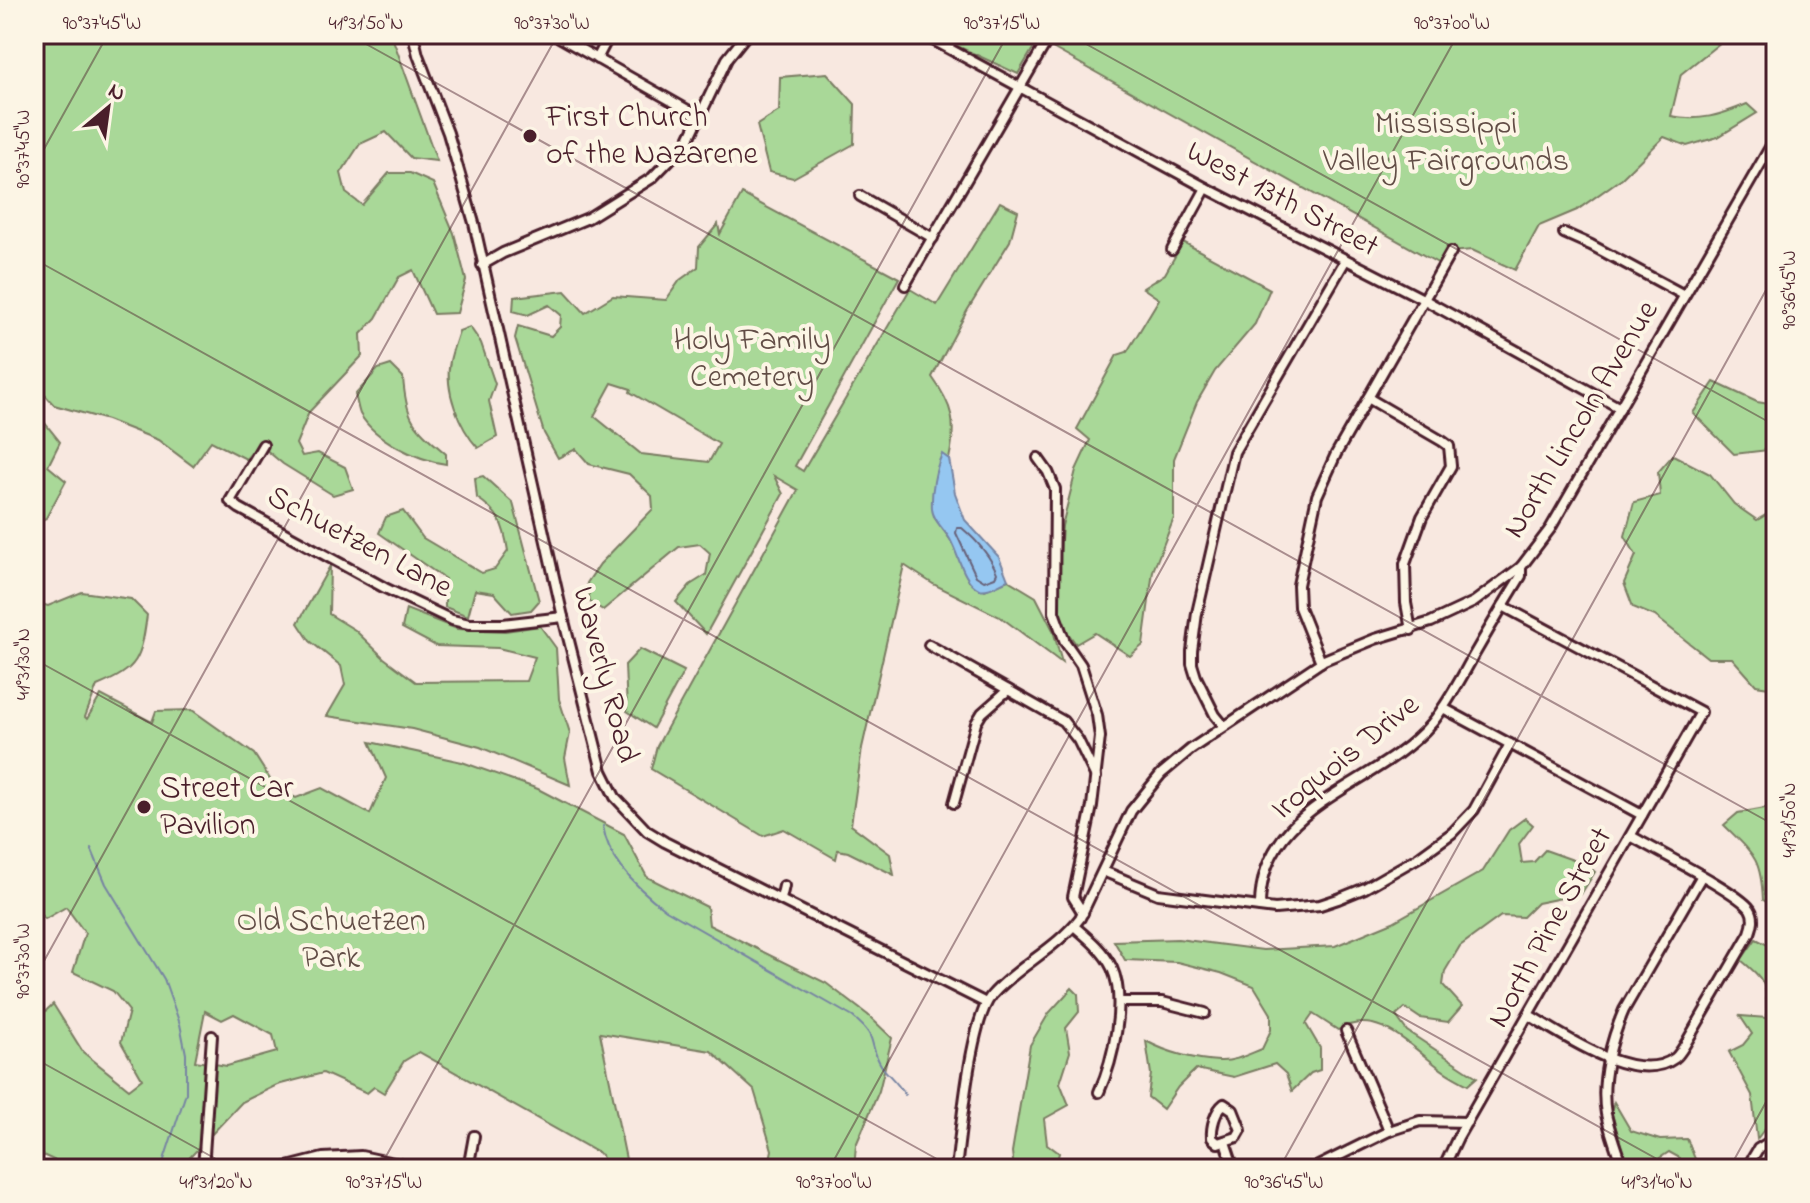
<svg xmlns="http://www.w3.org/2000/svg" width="1810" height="1203" font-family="'Indie Flower',sans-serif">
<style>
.green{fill:#a9d898;stroke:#7a7c62;stroke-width:2;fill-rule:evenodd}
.water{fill:#95c7f1;stroke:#7784a2;stroke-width:2}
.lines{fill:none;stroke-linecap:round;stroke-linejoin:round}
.shore{stroke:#68627a;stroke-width:2}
.stream{stroke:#7784a2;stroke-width:2}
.minor-casing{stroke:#4a1f2b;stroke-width:14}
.minor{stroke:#fcf5e5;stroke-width:8}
.ticks{fill:none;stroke:#4a1f2b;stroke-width:2;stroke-opacity:0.45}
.poi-dot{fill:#4a1f2b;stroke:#fcf5e5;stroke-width:3}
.labels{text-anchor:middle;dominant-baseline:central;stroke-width:8;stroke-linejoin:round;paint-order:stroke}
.poi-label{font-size:32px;fill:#4a1f2b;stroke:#fcf5e5;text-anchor:start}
.park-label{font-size:32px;fill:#624d46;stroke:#fcf5e5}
.street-label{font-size:32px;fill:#4a1f2b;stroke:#fcf5e5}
.neatline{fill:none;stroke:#4a1f2b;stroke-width:3}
.ticks-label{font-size:20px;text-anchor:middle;fill:#4a1f2b}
</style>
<rect width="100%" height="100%" fill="#f8e8e0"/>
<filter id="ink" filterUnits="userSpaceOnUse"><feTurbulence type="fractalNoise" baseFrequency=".0125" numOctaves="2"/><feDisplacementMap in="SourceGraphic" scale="16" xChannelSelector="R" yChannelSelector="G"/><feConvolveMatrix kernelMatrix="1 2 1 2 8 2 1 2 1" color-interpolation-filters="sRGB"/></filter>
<g filter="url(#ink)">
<!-- green -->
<g class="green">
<path d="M34,34H391L437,161L411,158L386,132L360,144L341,173L346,193L362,205L389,173H410L433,183L454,233L466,280L457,313L433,314L413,270L399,277L376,318L361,334L362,356L309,412L296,444L302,456L318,453L345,467L353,489L333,495L283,464L259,444L246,459L211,441L193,466L158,440L107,420L54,405L34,383Z"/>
<path d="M931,34H1731L1681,74L1671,116C1699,122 1721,115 1747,104L1757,113L1718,137L1687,146L1664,137L1622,178L1577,210L1539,226L1515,270L1472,250L1451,252L1443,266L1038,40L1018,74Z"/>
<path d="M827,73L855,104L854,144L793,178L769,172L757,125L779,111L780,77Z"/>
<path d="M742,194L899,278L795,466L803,471L910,289L937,305L1000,202L1018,211L1010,241L967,311L932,377C953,406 957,423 949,459L942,455L934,517L952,542L969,581L985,590L1008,580L1036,597L1053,630L1062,663L1002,618L933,584L904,565L862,748L851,825L890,854L894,875L848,852L838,850L836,859L784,829L763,836L651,769L657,746L798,490L774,476L783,494L706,634L676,602L690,585L706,575L710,553L700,544L679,547L603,610L590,602L587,583L600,564L653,509L652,496L629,474L589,464L576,449L558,458L544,433L515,338L518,326L551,336L560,327L561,315L549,305L528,315L513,311L514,297L565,291L585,313L613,296L666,300L680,280L698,267L699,247L718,224L720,234ZM612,383L631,389L630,392L719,444L709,462L641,454L594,416Z"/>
<path d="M1183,242L1270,289L1255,324L1215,371L1197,402L1174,459V518L1153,571L1143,645L1130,656L1095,633L1076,644L1060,622L1057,595L1062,526L1076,470L1090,440L1077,429L1117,355L1127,352L1159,299L1143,288L1165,274Z"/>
<path d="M470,327L481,343L495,384L489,401L497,437L478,448C459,427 444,390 450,361C452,351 456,341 459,331Z"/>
<path d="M391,365L403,377C406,421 414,426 446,454V464C417,460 375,440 360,414C358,409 357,401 355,395L378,369Z"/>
<path d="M1714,382L1757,402L1776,405V458L1768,450L1734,454L1693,413Z"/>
<path d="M34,417H40L60,442L48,466L66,481L46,518L34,524Z"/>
<path d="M1673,455L1710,474L1734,504L1757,520L1776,509V688L1756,685L1732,658H1708L1655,616L1633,607L1624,583L1636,555L1625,536L1634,502L1660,495L1658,472Z"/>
<path d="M483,476L513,503L539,601L531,610L512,613L494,593L475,590L468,616L445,607V579L379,533L386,517L403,511L423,538L482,573L495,569L508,551C504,525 499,512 477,498L475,478Z"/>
<path d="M330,566L329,614L355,630L384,658L416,682L526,681L535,657L498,648L436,646L402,628L406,609L457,629L505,631L540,626L556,648L559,699L570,733L565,758L570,785L480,747L412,729L327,716L345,685L341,666L310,641L298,623Z"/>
<path d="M82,592L131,599L147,615C141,658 139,669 97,686L85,717L87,719L101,695L152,722L156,711L192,710L254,754L275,787L296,798L322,788L370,814L386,778L370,742L462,762L538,789L624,834L647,877L707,907L709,925L826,983L868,1015L892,1038L879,1091L856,1145L854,1169H768L772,1150L754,1090L711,1051L600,1033L628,1169H605L602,1155L419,1052L404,1061L384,1093L374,1087L367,1093L323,1073L277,1085L242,1102L179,1169H73L34,1151V1022L53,1004L83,1052L129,1089L142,1079L121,1042L129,1011L113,991L73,972L85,933L66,907L45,919L34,909V602L48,606ZM205,1011L222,1020L234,1014L273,1035L277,1052L227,1066L195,1061Z"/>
<path d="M640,649L684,671L653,728L627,711L625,665Z"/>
<path d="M1776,806V907L1763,900C1761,857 1753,854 1724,825L1738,813Z"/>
<path d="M1525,818L1533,825L1519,844L1522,863L1534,862L1545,850L1587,865L1595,872L1581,894L1537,903L1523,917L1501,916L1460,946L1445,971L1443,985L1462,1006L1448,1022L1420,1018L1405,1008L1396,1016L1407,1031L1477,1077L1468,1085C1457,1079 1445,1073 1436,1065C1407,1043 1376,1008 1338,1030L1313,1014L1306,1024L1320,1048V1070L1311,1073L1292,1091L1286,1074L1275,1064L1234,1077L1196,1069L1178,1087L1163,1109L1148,1097L1151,1074L1146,1041C1166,1052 1195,1060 1219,1061C1234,1062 1249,1054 1262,1049L1271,1030V1014L1254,986L1221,973L1177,962L1125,960L1114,941L1178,939L1263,950L1335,946L1393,922L1483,871L1509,830Z"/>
<path d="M1756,939L1776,949V1104L1775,1115L1757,1139L1752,1095L1729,1052L1743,1045L1752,1034L1740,1016L1767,1018C1767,984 1767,982 1741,960Z"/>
<path d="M1072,988L1078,994L1079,1012L1066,1028L1070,1052L1060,1083L1069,1105L1044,1119L1047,1144L1059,1153L1055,1169H1014L1012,1152L1030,1045L1049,1013Z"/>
<path d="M1614,1102L1631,1131L1660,1140L1687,1139L1699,1169H1679L1680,1158L1669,1152L1649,1165L1648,1169H1628L1611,1111Z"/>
</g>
<!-- water -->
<path class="water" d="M942,454L949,459L955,493L965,520L999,557L1008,580C1000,583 988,592 979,589C962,582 958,550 948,536C942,528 933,519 932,509C931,492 935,470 942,454Z"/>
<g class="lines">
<!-- shore -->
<path class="shore" d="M957,528H962C976,540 990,555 997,573L995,577L984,581L976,576L956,533Z"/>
<!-- stream -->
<g class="stream">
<path d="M603,826C608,861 639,890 666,910L853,1017C880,1039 867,1042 881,1065C887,1075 897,1081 905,1095"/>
<path d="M91,848L106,884L164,979L180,1024L186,1054V1093L161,1169"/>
</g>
<defs>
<g id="minor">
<path d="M413,34L418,55L448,133L474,223L563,617L602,771L615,797L647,831L665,842L986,1003"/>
<path d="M922,34L1206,188L1423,299L1620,408"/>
<path d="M559,37L700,117"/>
<path d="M597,59L610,34"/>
<path d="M860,196L933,238"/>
<path d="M1564,233L1591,245L1684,295"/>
<path d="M1172,250L1206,188"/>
<path d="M482,265L503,253L588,218L652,178L688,141L727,59L747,34"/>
<path d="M905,285L1044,46"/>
<path d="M1368,398L1442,441L1449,446L1451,466L1422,517L1405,564L1406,603L1411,630"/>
<path d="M263,445L230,501L239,508L385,588L452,620L469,624H503L563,617"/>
<path d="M1038,458L1048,472L1055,489L1054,612L1065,642L1081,665L1097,715L1100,737L1092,806L1073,897L1083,913"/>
<path d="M929,645L1063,721L1078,740L1096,777"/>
<path d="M1321,662L1299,607L1298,585L1317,496L1336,454L1451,252"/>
<path d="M1443,708L1642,815"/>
<path d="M1224,726L1215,715L1196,677L1192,664V651L1197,613L1234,452L1345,261"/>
<path d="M954,803L976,723L982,713L1008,690"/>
<path d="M1103,871L1158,894L1275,909L1320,905L1338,899L1365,888L1419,857L1452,833L1474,810L1510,744"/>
<path d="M781,899L784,886"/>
<path d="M1260,907C1260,802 1376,789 1432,723C1449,702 1461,678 1474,655C1489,629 1505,602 1521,576V567"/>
<path d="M1074,926C1088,938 1104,951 1112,968C1127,1001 1113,1061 1099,1092"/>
<path d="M1119,1002H1162L1205,1013"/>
<path d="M1529,1015C1563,1035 1636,1087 1675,1058C1679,1055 1683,1048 1686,1043L1750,933C1753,925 1755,917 1750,909C1737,891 1654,850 1631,836"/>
<path d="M1346,1031L1389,1131"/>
<path d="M1224,1104L1233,1110L1241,1130L1237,1137L1218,1143L1212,1138C1211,1127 1215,1111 1224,1104Z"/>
<path d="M1225,1142L1234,1169"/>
<path d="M203,1169L212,1036"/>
<path d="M280,1169L323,1158L361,1156L422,1169"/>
<path d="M468,1169L474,1136"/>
<path d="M956,1169C961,1131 970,1020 992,995C1018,966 1056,949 1080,918L1131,811L1161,774L1191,749L1324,660L1375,639L1431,622L1474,602L1521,567L1550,529L1776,137"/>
<path d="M1312,1169L1389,1131L1420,1121L1467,1122"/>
<path d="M1443,1169L1458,1137L1701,712L1503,606"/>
<path d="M1623,1169C1617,1151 1610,1133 1606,1114C1600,1081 1611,1040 1624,1010L1701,877"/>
<path d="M1746,1169L1758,1149L1776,1138"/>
</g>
</defs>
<!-- minor casing -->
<use href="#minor" class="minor-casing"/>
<!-- minor -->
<use href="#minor" class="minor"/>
</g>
</g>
<!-- ticks -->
<path class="ticks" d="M348,34L1776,826M1068,34L1776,426M34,167L108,34M34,259L1675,1169M34,659L955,1169M34,979L558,34M34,1058L234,1169M379,1169L1008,34M829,1169L1458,34M1279,1169L1776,272M1729,1169L1776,1084"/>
<!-- markers -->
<g class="poi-dot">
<circle cx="530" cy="136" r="8"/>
<circle cx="144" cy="807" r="8"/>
</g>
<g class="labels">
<!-- poi labels -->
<g class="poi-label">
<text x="546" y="118">First Church<tspan x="546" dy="37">of the Nazarene</tspan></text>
<text x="160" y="789">Street Car<tspan x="160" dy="37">Pavilion</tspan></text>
</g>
<!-- park labels -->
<g class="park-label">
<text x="1446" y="125">Mississippi<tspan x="1446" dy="37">Valley Fairgrounds</tspan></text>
<text x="752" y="341">Holy Family<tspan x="752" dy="37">Cemetery</tspan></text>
<text x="331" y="922">Old Schuetzen<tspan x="331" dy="37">Park</tspan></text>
</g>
<!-- street labels -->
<g class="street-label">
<text transform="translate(1282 200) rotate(28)">West 13th Street</text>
<text transform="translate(1582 420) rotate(-59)">North Lincoln Avenue</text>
<text transform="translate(359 543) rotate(28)">Schuetzen Lane</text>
<text transform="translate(604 675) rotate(75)">Waverly Road</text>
<text transform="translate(1346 758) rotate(-39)">Iroquois Drive</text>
<text transform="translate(1551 928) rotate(-61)">North Pine Street</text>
</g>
</g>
<!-- margin -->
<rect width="1810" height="1203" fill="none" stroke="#fcf5e5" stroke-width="88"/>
<!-- north arrow -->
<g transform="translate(108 108) rotate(29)" stroke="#fcf5e5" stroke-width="6" paint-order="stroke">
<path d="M0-6L14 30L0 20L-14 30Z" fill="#4a1f2b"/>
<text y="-12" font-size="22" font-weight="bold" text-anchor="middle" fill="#4a1f2b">N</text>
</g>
<rect x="44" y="44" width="1722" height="1115" class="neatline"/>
<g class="ticks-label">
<text x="102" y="29">90°37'45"W</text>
<text x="366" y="29">41°31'50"N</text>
<text x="552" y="29">90°37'30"W</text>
<text x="1002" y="29">90°37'15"W</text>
<text x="1452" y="29">90°37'00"W</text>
<text transform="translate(22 149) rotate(-90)" y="7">90°37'45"W</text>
<text transform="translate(1788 290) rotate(-90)" y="7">90°36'45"W</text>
<text transform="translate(22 664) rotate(-90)" y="7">41°31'30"N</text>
<text transform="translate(1788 820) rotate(-90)" y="7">41°31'50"N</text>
<text transform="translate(22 961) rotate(-90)" y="7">90°37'30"W</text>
<text x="216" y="1188">41°31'20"N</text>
<text x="384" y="1188">90°37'15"W</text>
<text x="834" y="1188">90°37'00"W</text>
<text x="1284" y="1188">90°36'45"W</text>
<text x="1657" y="1188">41°31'40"N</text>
</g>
</svg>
